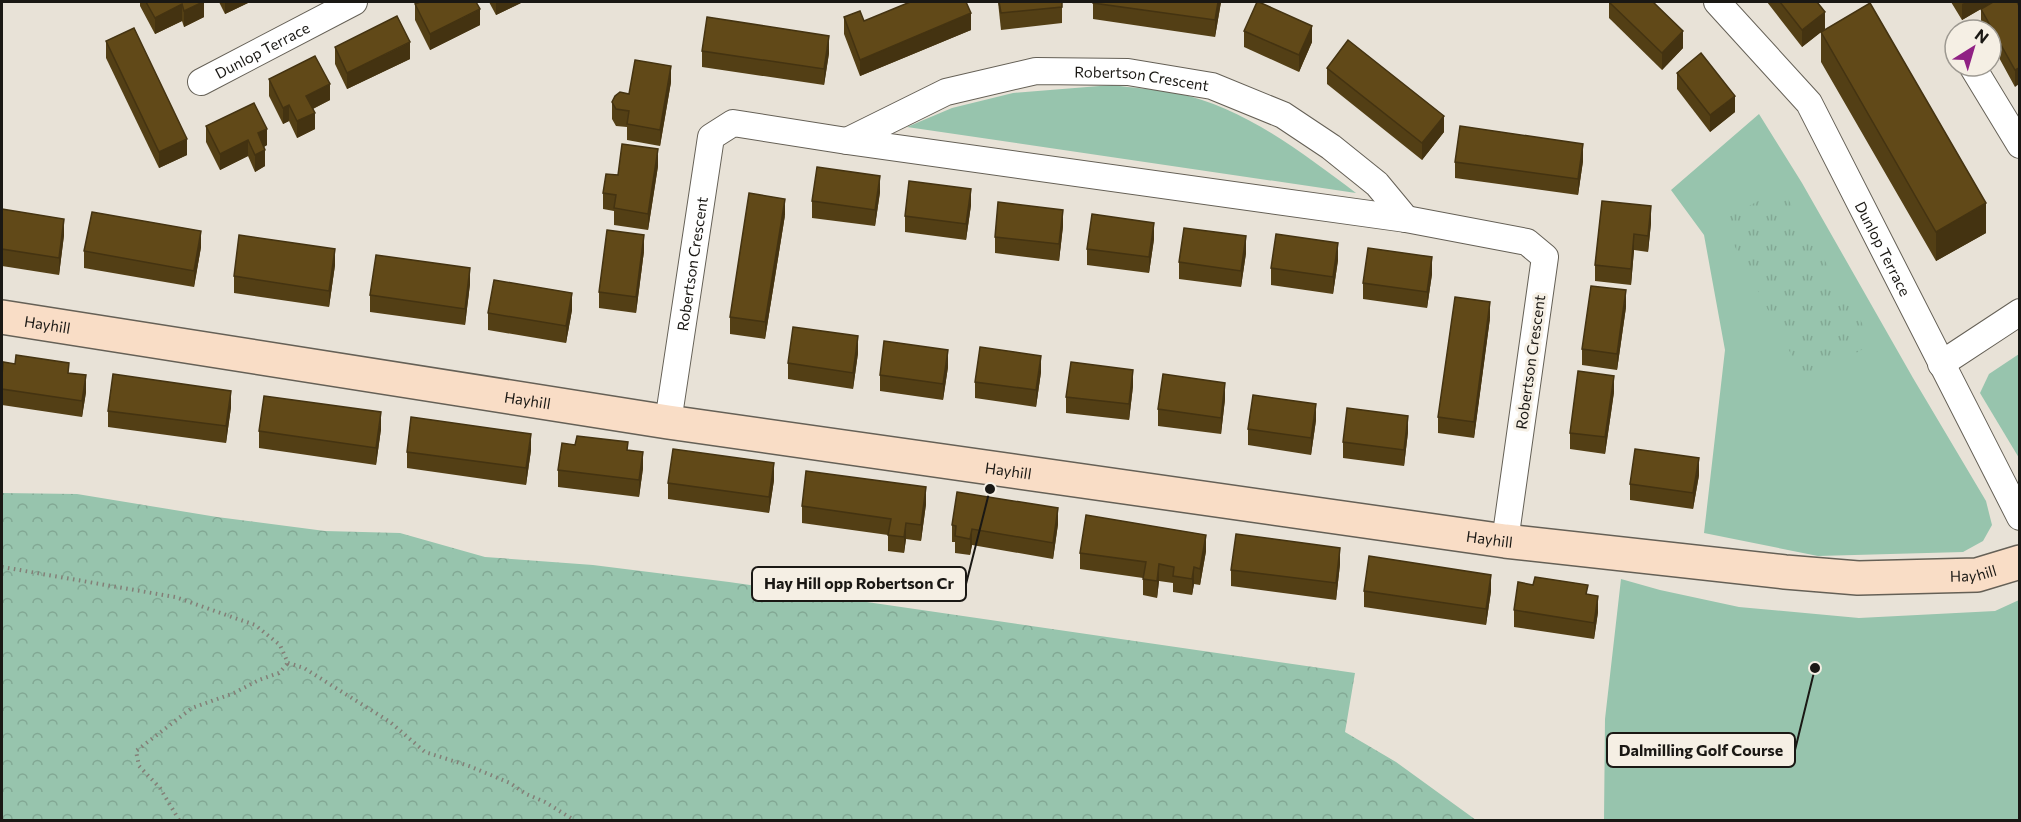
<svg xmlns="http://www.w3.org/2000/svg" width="2021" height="822" font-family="Commissioner,sans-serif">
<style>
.grass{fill:#97c4ad}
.forest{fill:url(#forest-crowns)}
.park{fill:url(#park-tufts)}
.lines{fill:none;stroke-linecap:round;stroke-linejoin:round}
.street-casing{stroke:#656056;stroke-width:28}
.secondary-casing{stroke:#656056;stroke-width:36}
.path{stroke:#837f77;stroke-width:4;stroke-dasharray:1.5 4.5;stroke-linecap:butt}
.street{stroke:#fff;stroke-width:26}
.secondary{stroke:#f9ddc6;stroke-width:33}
.wall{fill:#533f15}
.shaded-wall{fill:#431}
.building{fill:#614918;stroke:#431;stroke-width:1.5}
.labels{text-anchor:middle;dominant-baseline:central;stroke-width:6;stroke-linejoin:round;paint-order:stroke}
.street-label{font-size:15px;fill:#1a1814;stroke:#f5efe4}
.leader{fill:none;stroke:#1a1814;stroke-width:2}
.callout-dot{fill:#1a1814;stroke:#f5efe4;stroke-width:2}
.callout{fill:#f5efe4;stroke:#1a1814;stroke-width:2}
.callout-label{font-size:16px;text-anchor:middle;font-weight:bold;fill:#1a1814}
</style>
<defs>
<pattern id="forest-crowns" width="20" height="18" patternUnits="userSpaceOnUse" patternTransform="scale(1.5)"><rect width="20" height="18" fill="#97c4ad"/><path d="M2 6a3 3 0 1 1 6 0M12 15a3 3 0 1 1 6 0" fill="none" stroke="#82a894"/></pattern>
<pattern id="park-tufts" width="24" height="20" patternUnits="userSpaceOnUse" patternTransform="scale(1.5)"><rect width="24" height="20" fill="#97c4ad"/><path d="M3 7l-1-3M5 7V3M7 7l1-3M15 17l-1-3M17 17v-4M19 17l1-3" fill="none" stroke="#82a894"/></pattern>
</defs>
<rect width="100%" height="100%" fill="#e8e2d7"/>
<!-- grass -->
<g class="grass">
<path d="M1112,85C1133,88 1155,89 1176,93C1244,107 1301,152 1356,193L907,127L952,108L1013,93Z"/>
<path d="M1759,114L1802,183L1913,378L1986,501L1992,525L1983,541L1963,552L1818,556L1704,533L1725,350L1704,235L1671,190Z"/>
<path d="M2019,354V458L1980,393L1989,374Z"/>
<path d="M1621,579L1660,590L1739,607L1859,618L1995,611L2019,600V820H1604L1605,719Z"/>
</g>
<!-- forest -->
<path class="forest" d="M2,493L77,494L217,517L325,531L400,533L485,557L593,565L729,582L1355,673L1345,732L1396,762L1476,820H2Z"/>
<!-- park -->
<path class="park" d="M1782,189L1874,343L1805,381L1721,220Z"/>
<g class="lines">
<defs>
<g id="street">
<path id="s1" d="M1717,2L1809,103L2020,517"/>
<path d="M1972,66L2020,145"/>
<path id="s2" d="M201,82L354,2"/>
<path id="s3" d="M847,141L946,92L1036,71L1128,72L1212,86L1283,115L1331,147L1377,184L1406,219"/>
<path d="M1941,364L2020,312"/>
<path id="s4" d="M668,422L711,137L733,123L847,141L1406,219L1527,242L1545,257L1505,541"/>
</g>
<g id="secondary">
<path id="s5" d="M2,317L668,422L1505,541L1785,572L1858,578L1977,575L2020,562"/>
</g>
</defs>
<!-- street casing -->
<use href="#street" class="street-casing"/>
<!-- secondary casing -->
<use href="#secondary" class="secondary-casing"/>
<!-- path -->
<g class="path">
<path d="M2,567L175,597L255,625L280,645L288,663L304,668L390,722L425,752L469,766L510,783L526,794L545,802L574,820"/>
<path d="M179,820L160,788L139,766L136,751L192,708L234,693L259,680L279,673L288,663"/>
</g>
<!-- street -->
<use href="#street" class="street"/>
<!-- secondary -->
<use href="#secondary" class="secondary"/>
</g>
<!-- wall -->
<g class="wall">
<path d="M140,2H204V17L184,27L182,21L155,34L140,6Z"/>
<path d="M219,2H250L225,14Z"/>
<path d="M489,2H523L496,15Z"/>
<path d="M998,2H1062V23L1001,30Z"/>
<path d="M1093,2H1221L1215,37L1093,19Z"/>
<path d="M1609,2L1683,48L1662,70L1609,18Z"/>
<path d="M1767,2H1817L1825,29L1821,32L1986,233L1936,261L1821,62V32L1802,47Z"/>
<path d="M1951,2H1991V3L2017,2L2015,87L1991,43V30H1984L1981,25V9L1962,20Z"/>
<path d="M415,4L480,25L430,50L415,20Z"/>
<path d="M844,17L864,21L971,30L860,76L844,34Z"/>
<path d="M1244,31L1312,42L1299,72L1244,47Z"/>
<path d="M106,41L187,155L159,168L106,58Z"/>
<path d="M335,47L410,59L347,89L335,64Z"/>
<path d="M702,51L829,53L824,85L702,67Z"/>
<path d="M1327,68L1444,132L1422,160L1327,84Z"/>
<path d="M1677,73L1735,112L1710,132L1677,89Z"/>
<path d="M269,79L330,100L313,109L315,129L297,138L289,121L283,124L269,96Z"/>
<path d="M671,82L660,146L627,140V127L616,126L612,119V102L629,94Z"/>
<path d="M206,126L267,145L264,147L265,166L255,172L248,156L220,170L206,142Z"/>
<path d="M1583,161L1578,195L1455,178V162Z"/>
<path d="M658,166L648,230L614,225V211L603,209V193L618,175Z"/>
<path d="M880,192L875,226L812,218V201Z"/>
<path d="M1602,201L1651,223L1648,252L1634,250L1631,285L1595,281V265Z"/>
<path d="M971,205L966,240L905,232V216Z"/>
<path d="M2,209L64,235L59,275L2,266Z"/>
<path d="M785,215L765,339L730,334V317Z"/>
<path d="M1063,226L1059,261L995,253V237Z"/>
<path d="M1154,239L1149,273L1087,265V249Z"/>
<path d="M201,247L194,287L84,268V251Z"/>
<path d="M644,251L636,313L599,308V292Z"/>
<path d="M1246,253L1241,287L1179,279V262Z"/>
<path d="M1338,260L1333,294L1271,285V268Z"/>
<path d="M335,265L329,307L234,293V276Z"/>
<path d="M1432,274L1427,308L1363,299V283Z"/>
<path d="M470,284L465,325L370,312V295Z"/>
<path d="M1626,307L1617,370L1582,365V349Z"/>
<path d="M572,310L566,343L488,330V313Z"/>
<path d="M1490,318L1474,438L1438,433V417Z"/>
<path d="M858,353L853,389L788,379V363Z"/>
<path d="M948,367L943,400L880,391V375Z"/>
<path d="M1041,372L1036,407L975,398V382Z"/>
<path d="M69,373L86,392L82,417L2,405V376Z"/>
<path d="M1133,386L1129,420L1066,413V397Z"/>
<path d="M1614,392L1605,454L1570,449V433Z"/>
<path d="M1225,399L1221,434L1158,426V409Z"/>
<path d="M231,407L226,443L108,427V411Z"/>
<path d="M1316,420L1311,455L1248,445V429Z"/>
<path d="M381,429L376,465L259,448V431Z"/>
<path d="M1408,432L1404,466L1343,458V442Z"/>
<path d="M575,445L628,450L643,468L639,497L558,487V470Z"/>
<path d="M531,450L526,485L407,468V452Z"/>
<path d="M1699,475L1693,509L1630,500V484Z"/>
<path d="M774,480L769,513L668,499V483Z"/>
<path d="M926,504L921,541L906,539L904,553L888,551V535L802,523V506Z"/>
<path d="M1058,524L1053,559L972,545L970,555L955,553V542H952V525Z"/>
<path d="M1206,551L1200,585L1194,584L1192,595L1173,592V583L1159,581L1157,598L1143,595V578L1080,569V553Z"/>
<path d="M1340,564L1336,600L1231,586V570Z"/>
<path d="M1364,591H1491L1486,625L1364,607Z"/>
<path d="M1588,594L1598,612L1594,639L1514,627V610Z"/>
</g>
<!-- shaded-wall -->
<g class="shaded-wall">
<path d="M203,2H204V17L184,27V11Z"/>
<path d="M225,2H250L225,14Z"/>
<path d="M496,2H523L496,15Z"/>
<path d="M1218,2H1221L1215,37V20Z"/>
<path d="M1966,2H1991V3L1962,20V4Z"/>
<path d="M182,4V21L155,34V18Z"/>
<path d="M480,9V25L430,50V34Z"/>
<path d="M1825,12V29L1802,47V30Z"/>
<path d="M971,13V30L860,76V60Z"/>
<path d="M1312,26V42L1299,72V55Z"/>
<path d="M1683,31V48L1662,70V53Z"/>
<path d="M829,36V53L824,85V69Z"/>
<path d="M410,42V59L347,89V73Z"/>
<path d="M671,66V82L660,146V130Z"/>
<path d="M2019,68V84L2015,87V70Z"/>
<path d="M330,84V100L306,112V96Z"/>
<path d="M1735,96V112L1710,132V115Z"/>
<path d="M289,105V121L283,124V108Z"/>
<path d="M315,113V129L297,138V121Z"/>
<path d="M1444,116V132L1422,160V143Z"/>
<path d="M267,129V145L258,150V133Z"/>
<path d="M187,139V155L159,168V152Z"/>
<path d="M248,140V156L220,170V154Z"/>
<path d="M1583,144V161L1578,195V179Z"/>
<path d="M658,149V166L648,230V214Z"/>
<path d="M265,150V166L255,172V155Z"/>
<path d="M880,176V192L875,226V210Z"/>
<path d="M971,189V205L966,240V224Z"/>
<path d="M785,199V215L765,339V322Z"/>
<path d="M1986,203V233L1936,261V232Z"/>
<path d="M1651,206V223L1648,252V236Z"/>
<path d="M1063,210V226L1059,261V244Z"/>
<path d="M64,219V235L59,275V258Z"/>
<path d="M1154,223V239L1149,273V257Z"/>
<path d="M201,231V247L194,287V271Z"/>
<path d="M1634,234V250L1631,285V269Z"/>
<path d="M644,235V251L636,313V297Z"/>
<path d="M1246,236V253L1241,287V271Z"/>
<path d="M1338,243V260L1333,294V277Z"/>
<path d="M335,249V265L329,307V291Z"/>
<path d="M1432,257V274L1427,308V292Z"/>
<path d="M470,268V284L465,325V309Z"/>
<path d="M1626,290V307L1617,370V354Z"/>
<path d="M572,293V310L566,343V326Z"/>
<path d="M1490,302V318L1474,438V422Z"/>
<path d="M858,336V353L853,389V373Z"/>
<path d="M948,350V367L943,400V384Z"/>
<path d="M1041,356V372L1036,407V390Z"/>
<path d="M1133,370V386L1129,420V404Z"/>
<path d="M86,375V392L82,417V401Z"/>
<path d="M1614,376V392L1605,454V437Z"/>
<path d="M1225,383V399L1221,434V418Z"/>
<path d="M231,391V407L226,443V426Z"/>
<path d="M1316,404V420L1311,455V438Z"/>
<path d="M381,412V429L376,465V448Z"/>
<path d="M1408,416V432L1404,466V450Z"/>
<path d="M531,434V450L526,485V468Z"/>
<path d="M643,452V468L639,497V480Z"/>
<path d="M1699,458V475L1693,509V493Z"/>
<path d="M774,463V480L769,513V497Z"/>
<path d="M926,487V504L921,541V525Z"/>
<path d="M1058,508V524L1053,559V543Z"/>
<path d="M906,523V539L904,553V537Z"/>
<path d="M972,529V545L970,555V539Z"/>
<path d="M1206,535V551L1200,585V569Z"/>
<path d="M1340,548V564L1336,600V583Z"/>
<path d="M1159,564V581L1157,598V581Z"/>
<path d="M1194,567V584L1192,595V579Z"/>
<path d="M1491,575V591L1486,625V609Z"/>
<path d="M1598,596V612L1594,639V623Z"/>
</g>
<!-- building -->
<g class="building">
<path d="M146,2H203L184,11L182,4L155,18Z"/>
<path d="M420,2H476L480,9L430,34L415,4Z"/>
<path d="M910,2H966L971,13L860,60L844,17L860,11L864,21Z"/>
<path d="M999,2H1062V7L1001,13Z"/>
<path d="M1093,2H1218L1215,20L1093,3Z"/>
<path d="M1257,2H1259L1312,26L1299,55L1244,31Z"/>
<path d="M1609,2H1653L1683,31L1662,53Z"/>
<path d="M1780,2H1817L1825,12L1802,30Z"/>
<path d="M1993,2H2017L2019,6V68L2015,70L1981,9Z"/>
<path d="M1870,3L1986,203L1936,232L1821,32Z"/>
<path d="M397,16L410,42L347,73L335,47Z"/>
<path d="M707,17L829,36L824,69L702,51Z"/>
<path d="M134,28L187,139L159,152L106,41Z"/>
<path d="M1348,40L1444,116L1422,143L1327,68Z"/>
<path d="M1701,53L1735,96L1710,115L1677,73Z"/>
<path d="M315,56L330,84L306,96L315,113L297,121L289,105L283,108L269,79Z"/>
<path d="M635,60L671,66L660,130L627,124L629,111L616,109L612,102L615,96L620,92L629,94Z"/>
<path d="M254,103L267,129L258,133L265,150L255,155L248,140L220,154L206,126Z"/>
<path d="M1460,126L1583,144L1578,179L1455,162Z"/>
<path d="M622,144L658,149L648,214L614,208L616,195L603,193L606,174L618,175Z"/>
<path d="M817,167L880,176L875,210L812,201Z"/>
<path d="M909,181L971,189L966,224L905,216Z"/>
<path d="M749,193L785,199L765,322L730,317Z"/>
<path d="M1602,201L1651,206L1648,236L1634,234L1631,269L1595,265Z"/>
<path d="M998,202L1063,210L1059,244L995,237Z"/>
<path d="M2,209L64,219L59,258L2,249Z"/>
<path d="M92,212L201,231L194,271L84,251Z"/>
<path d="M1092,214L1154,223L1149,257L1087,249Z"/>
<path d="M1184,228L1246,236L1241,271L1179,262Z"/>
<path d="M607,230L644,235L636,297L599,292Z"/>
<path d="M1276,234L1338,243L1333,277L1271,268Z"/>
<path d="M239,235L335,249L329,291L234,276Z"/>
<path d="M1368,248L1432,257L1427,292L1363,283Z"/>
<path d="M376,255L470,268L465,309L370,295Z"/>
<path d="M494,280L572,293L566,326L488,313Z"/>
<path d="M1591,286L1626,290L1617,354L1582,349Z"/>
<path d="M1455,297L1490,302L1474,422L1438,417Z"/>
<path d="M793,327L858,336L853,373L788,363Z"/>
<path d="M884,341L948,350L943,384L880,375Z"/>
<path d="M980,347L1041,356L1036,390L975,382Z"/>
<path d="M16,355L69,363L68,373L86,375L82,401L2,389V376L3,362L15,364Z"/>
<path d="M1071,362L1133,370L1129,404L1066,397Z"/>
<path d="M1578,371L1614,376L1605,437L1570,433Z"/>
<path d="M113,374L231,391L226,426L108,411Z"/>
<path d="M1163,374L1225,383L1221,418L1158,409Z"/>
<path d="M1253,395L1316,404L1311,438L1248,429Z"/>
<path d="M264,396L381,412L376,448L259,431Z"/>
<path d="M1347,408L1408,416L1404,450L1343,442Z"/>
<path d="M411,417L531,434L526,468L407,452Z"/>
<path d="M577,436L628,442L627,450L643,452L639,480L558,470L562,443L575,445Z"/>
<path d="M673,449L774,463L769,497L668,483Z"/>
<path d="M1635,449L1699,458L1693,493L1630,484Z"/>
<path d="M806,471L926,487L921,525L906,523L904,537L888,535L891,519L802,506Z"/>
<path d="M957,492L1058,508L1053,543L972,529L970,539L955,536L956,526L952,525Z"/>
<path d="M1086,515L1206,535L1200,569L1194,567L1192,579L1173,576L1174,567L1159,564L1157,581L1143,579L1146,562L1080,553Z"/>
<path d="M1236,534L1340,548L1336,583L1231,570Z"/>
<path d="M1369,556L1491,575L1486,609L1364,591Z"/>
<path d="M1535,577L1588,585L1586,594L1598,596L1594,623L1514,610L1518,582L1533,585Z"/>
</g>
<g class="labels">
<!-- street labels -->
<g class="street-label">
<text stroke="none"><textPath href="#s2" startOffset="69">Dunlop Terrace</textPath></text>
<text stroke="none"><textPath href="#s3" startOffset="309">Robertson Crescent</textPath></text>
<text stroke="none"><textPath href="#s1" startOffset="300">Dunlop Terrace</textPath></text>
<text stroke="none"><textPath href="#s4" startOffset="160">Robertson Crescent</textPath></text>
<text stroke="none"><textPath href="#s5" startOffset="46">Hayhill</textPath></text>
<text transform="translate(1530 362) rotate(-82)">Robertson Crescent</text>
<text stroke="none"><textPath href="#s5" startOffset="532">Hayhill</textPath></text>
<text stroke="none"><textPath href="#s5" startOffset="1018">Hayhill</textPath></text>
<text stroke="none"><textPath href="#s5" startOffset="1504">Hayhill</textPath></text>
<text stroke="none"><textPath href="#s5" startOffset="1990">Hayhill</textPath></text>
</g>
</g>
<!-- callouts -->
<path class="leader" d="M990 489L966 584M1815 668L1795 750"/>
<g class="callout-dot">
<circle cx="990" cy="489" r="6"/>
<circle cx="1815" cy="668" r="6"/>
</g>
<g class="callout">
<rect x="752" y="567" width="214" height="34" rx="6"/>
<rect x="1607" y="733" width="188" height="34" rx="6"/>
</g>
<g class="callout-label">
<text x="859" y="589">Hay Hill opp Robertson Cr</text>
<text x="1701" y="756">Dalmilling Golf Course</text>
</g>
<!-- border -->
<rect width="2021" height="822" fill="none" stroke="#1a1814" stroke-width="6"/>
<!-- north arrow -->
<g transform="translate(1973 48) rotate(37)"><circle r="28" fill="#f5efe4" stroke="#9d9991" stroke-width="1.5"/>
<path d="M0-4.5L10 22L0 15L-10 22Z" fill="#902184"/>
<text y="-9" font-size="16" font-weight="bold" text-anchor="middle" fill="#1a1814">N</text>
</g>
</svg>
